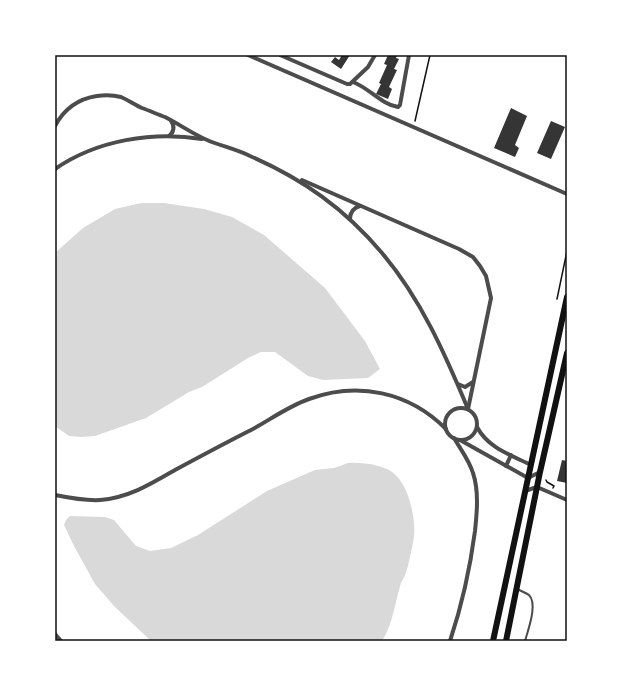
<svg xmlns="http://www.w3.org/2000/svg" width="622" height="696" font-family="'PT Sans',sans-serif">
<style>
.water{fill:#d9d9d9}
.building{fill:#353535}
.lines{fill:none;stroke-linecap:round;stroke-linejoin:round}
.path{stroke:#111;stroke-width:1.5}
.service{stroke:#4c4c4c;stroke-width:2}
.minor{stroke:#4c4c4c;stroke-width:4}
.secondary{stroke:#111;stroke-width:6}
.neatline{fill:none;stroke:#111;stroke-width:1.5}
</style>
<rect width="100%" height="100%" fill="#fff"/>
<!-- water -->
<g class="water">
<path d="M141,203H164L204,209L232,217L264,235L325,288L365,341L380,369L368,378L323,380L308,376L275,352H261L248,358L202,387L189,392L146,418L95,436L81,437L69,436L55,426V253L83,228L115,209Z"/>
<path d="M348,463C361,462 375,464 387,469C408,478 416,517 414,537C412,547 410,559 407,569C406,574 403,579 401,583C395,602 393,624 382,641H151L114,606L95,584L74,546L64,525L66,520L70,516L105,517L114,520L136,546L150,551L171,548L198,535L267,491L315,470L334,468Z"/>
</g>
<!-- building -->
<g class="building">
<path d="M342,55H350L341,69L331,62L335,57L339,60Z"/>
<path d="M388,55H397L396,58L399,59L394,69L397,70L389,87L392,89L388,99L376,94L381,84L379,83L387,65L384,64Z"/>
<path d="M511,108L527,116L515,145L519,148L515,157L494,148Z"/>
<path d="M551,121L565,127L551,159L537,153Z"/>
<path d="M562,460L567,461V483L557,481Z"/>
</g>
<g class="lines">
<!-- path -->
<g class="path">
<path d="M415,121L430,55"/>
<path d="M557,299L567,251"/>
<path d="M546,480L547,482L554,486L553,488"/>
</g>
<!-- service -->
<path class="service" d="M517,589C521,591 526,593 529,595C538,604 528,630 525,641"/>
<!-- minor -->
<g class="minor">
<path d="M248,55L567,194"/>
<path d="M280,55L347,84H350L368,67L375,55"/>
<path d="M353,82C369,88 381,104 398,107L400,105L409,55"/>
<path d="M55,126C64,109 77,99 97,96C104,95 113,95 121,97C128,100 135,105 142,108C150,111 157,114 165,117C179,124 193,134 207,140C221,146 236,149 250,156C303,179 345,209 382,253C421,299 445,354 468,409"/>
<path d="M169,136C174,132 175,126 171,121"/>
<path d="M55,169C97,140 153,131 202,139"/>
<path d="M302,180L459,249L473,257L480,266L486,276L491,298L468,409"/>
<path d="M350,219C350,212 353,208 360,206"/>
<path d="M458,384L465,387L473,382"/>
<circle cx="461" cy="424" r="16"/>
<path d="M477,427C488,448 511,455 531,465"/>
<path d="M460,440L528,478L540,472"/>
<path d="M506,466L511,455"/>
<path d="M525,491L537,487L567,500"/>
<path d="M55,495C70,498 85,501 100,500C128,498 151,484 175,470C201,456 227,442 253,429C271,419 289,406 309,399C358,381 409,392 446,429"/>
<path d="M55,634L61,641"/>
<path d="M450,641C462,605 470,569 475,531C477,512 479,491 473,473C469,460 461,450 454,438"/>
</g>
<!-- secondary -->
<g class="secondary">
<path d="M493,641L567,297"/>
<path d="M506,641L540,472L567,353"/>
</g>
</g>
<!-- border -->
<rect width="622" height="696" fill="none" stroke="#ffffff" stroke-width="112"/>
<rect x="56" y="56" width="510" height="584" class="neatline"/>
</svg>
